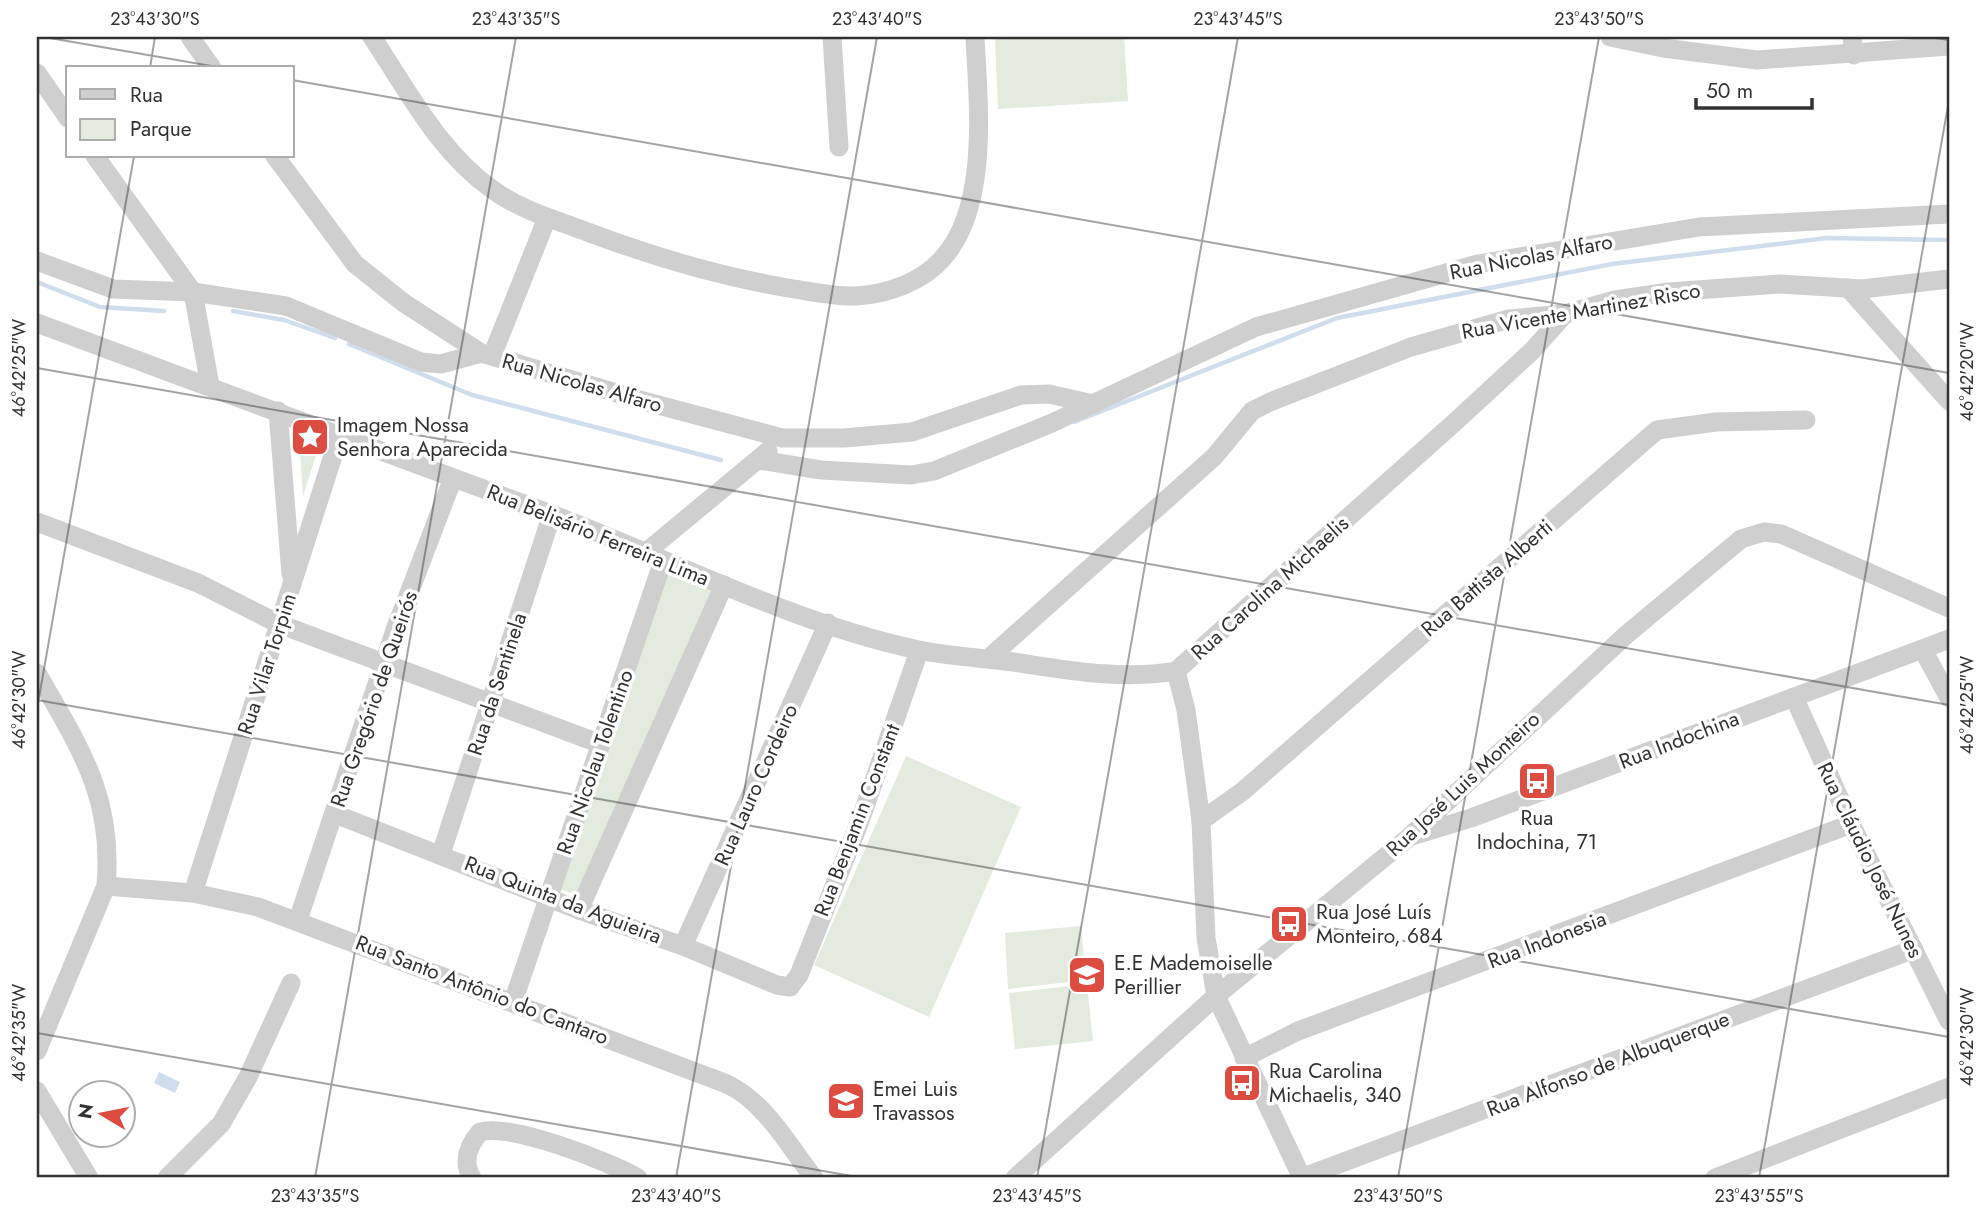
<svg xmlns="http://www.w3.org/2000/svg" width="1986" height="1215" font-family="Jost,sans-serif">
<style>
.green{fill:#e3eade}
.water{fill:#cfddec}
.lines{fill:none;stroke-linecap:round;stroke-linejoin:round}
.stream{stroke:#cfddec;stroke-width:4.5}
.minor{stroke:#cfcfcf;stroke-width:19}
.ticks{fill:none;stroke:#323232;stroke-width:2;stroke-opacity:0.45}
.labels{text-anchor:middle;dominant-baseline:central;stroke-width:7;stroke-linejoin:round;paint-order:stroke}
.street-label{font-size:21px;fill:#323232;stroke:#fff}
.poi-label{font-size:21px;fill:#323232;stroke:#fff;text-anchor:start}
.neatline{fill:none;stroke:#323232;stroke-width:2.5}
.ticks-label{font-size:18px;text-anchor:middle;fill:#323232}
</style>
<rect width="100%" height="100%" fill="#fff"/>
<!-- green -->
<g class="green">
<path d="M995,37H1124L1128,101L998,109Z"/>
<path d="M299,438L319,446L303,496Z"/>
<path d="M668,574L715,591L581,897L560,889Z"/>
<path d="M906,756L1021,807L929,1017L814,965Z"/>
<path d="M1081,926L1086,980L1008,989L1005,933Z"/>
<path d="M1087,984L1093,1041L1015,1049L1009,993Z"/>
</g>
<!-- water -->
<path class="water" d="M159,1072L180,1082L175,1093L154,1083Z"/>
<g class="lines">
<!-- stream -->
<g class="stream">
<path d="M37,282L100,307L164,311"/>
<path d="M233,311L284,320L335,338"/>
<path d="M349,344L472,395L721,460"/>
<path d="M1074,422L1337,318L1612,264L1827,238L1949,240"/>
</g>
<!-- minor -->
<g class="minor">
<path d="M190,37L212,68"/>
<path d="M372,37C408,91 439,152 493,190C521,210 553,219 585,231C653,257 721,277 794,289C814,292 837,297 857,296C888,294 922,282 943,258C990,205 978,102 975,37"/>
<path d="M832,37L839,147"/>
<path d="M1610,37L1663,48L1757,60L1949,46"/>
<path d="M1852,37L1854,55"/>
<path d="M37,73L68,118"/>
<path d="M95,156L193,292L210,386"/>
<path d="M275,156L355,264L404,303L481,353"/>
<path d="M37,261L113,289L193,292L286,306L421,362L441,364L481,353L647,402L782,438H844L912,432L1021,395L1049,394L1093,404"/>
<path d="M1848,288L1949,401"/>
<path d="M37,323C208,387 380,449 551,514C670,559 794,624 919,650C952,657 987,658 1020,663C1073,671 1123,680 1176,671"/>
<path d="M492,356L547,218"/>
<path d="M278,411L291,574"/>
<path d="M759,460L821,470L911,475L934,471L1052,423L1256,327L1478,264L1699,227L1949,214"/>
<path d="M37,522L198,583L279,624L601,744"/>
<path d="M645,553L768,451"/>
<path d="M1923,650L1949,698"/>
<path d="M989,658L1214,457L1252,411L1270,402L1411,347L1509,319L1565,314L1615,300L1669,292L1780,284L1862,289L1949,279"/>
<path d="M1176,671L1186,710L1201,821L1206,938L1216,996L1302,1178"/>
<path d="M1176,671L1455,422L1532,351L1565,314"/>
<path d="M37,673C79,747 114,796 106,886L37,1051"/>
<path d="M1794,697L1851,824L1949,1021"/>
<path d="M335,814L579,910L683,946L777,985L790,987L799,975L860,821L919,651"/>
<path d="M1201,821L1243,791L1657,430L1716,422L1806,420"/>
<path d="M1412,836L1471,818L1949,639"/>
<path d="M441,854L552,514"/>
<path d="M106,886L193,893L258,907L727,1084C766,1103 788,1145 814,1178"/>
<path d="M193,893L340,434"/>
<path d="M579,910L724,585"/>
<path d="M298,920L395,630L453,478"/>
<path d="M683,946L828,623"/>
<path d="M513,1002L663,561"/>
<path d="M1244,1058L1298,1031L1851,824"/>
<path d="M37,1091L89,1178"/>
<path d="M167,1178L221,1124L248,1077L291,983"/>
<path d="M472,1178C462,1161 468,1146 480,1132C511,1123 608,1161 638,1178"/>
<path d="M1015,1178L1216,996L1408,838L1626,635L1741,539L1764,532L1781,534L1949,608"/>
<path d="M1301,1178L1914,949"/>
<path d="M1715,1178L1949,1087"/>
</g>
</g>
<!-- ticks -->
<path class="ticks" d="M44,37L223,68M1929,37L1949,40M150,68L155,37M292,80L1949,373M37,368L1949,705M37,700L1949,1037M37,709L134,156M37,1033L863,1178M315,1178L516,37M676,1178L877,37M1037,1178L1238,37M1398,1178L1599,37M1759,1178L1949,100"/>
<!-- icons -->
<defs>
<symbol id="sight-square" viewBox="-11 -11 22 22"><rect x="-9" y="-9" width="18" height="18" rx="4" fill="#dc4c41" stroke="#fff"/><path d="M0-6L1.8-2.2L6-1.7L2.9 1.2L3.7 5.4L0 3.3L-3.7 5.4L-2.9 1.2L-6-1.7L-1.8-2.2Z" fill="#fff"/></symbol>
<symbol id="bus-square" viewBox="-11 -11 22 22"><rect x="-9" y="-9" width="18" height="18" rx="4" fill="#dc4c41" stroke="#fff"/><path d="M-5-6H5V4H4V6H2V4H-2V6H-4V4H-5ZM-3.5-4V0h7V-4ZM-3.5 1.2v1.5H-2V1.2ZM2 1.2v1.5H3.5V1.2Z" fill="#fff"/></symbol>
<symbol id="school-square" viewBox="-11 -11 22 22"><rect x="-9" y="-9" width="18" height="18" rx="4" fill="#dc4c41" stroke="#fff"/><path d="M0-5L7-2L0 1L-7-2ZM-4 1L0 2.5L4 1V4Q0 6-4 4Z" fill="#fff"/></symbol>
</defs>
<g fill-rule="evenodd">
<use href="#sight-square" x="288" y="415" width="44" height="44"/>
<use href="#bus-square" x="1515" y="759" width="44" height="44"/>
<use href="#bus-square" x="1267" y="902" width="44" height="44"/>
<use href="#school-square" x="1065" y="953" width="44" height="44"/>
<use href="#bus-square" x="1220" y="1061" width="44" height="44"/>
<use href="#school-square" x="824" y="1079" width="44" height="44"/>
</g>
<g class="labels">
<!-- street labels -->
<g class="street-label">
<text transform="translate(1531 257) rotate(-11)">Rua Nicolas Alfaro</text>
<text transform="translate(1581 311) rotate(-10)">Rua Vicente Martinez Risco</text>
<text transform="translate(582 383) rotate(16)">Rua Nicolas Alfaro</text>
<text transform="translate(598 535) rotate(22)">Rua Belisário Ferreira Lima</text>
<text transform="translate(1487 578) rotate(-41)">Rua Battista Alberti</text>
<text transform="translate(1270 588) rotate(-42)">Rua Carolina Michaelis</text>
<text transform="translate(267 664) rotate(-72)">Rua Vilar Torpim</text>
<text transform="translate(497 684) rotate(-72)">Rua da Sentinela</text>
<text transform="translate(374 699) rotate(-71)">Rua Gregório de Queirós</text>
<text transform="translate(1679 740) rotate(-21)">Rua Indochina</text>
<text transform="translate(595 762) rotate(-71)">Rua Nicolau Tolentino</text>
<text transform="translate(1463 784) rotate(-43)">Rua José Luis Monteiro</text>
<text transform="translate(756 785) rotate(-66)">Rua Lauro Cordeiro</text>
<text transform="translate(857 820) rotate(-69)">Rua Benjamin Constant</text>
<text transform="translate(1870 860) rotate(64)">Rua Cláudio José Nunes</text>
<text transform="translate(563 900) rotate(21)">Rua Quinta da Aguieira</text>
<text transform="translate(1547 940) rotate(-21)">Rua Indonesia</text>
<text transform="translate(482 990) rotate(21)">Rua Santo Antônio do Cantaro</text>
<text transform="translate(1608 1064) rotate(-21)">Rua Alfonso de Albuquerque</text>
</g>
<!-- poi labels -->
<g class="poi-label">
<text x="337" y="425">Imagem Nossa<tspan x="337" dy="24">Senhora Aparecida</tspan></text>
<text x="1537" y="818" text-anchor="middle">Rua<tspan x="1537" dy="24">Indochina, 71</tspan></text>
<text x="1316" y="912">Rua José Luís<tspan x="1316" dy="24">Monteiro, 684</tspan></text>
<text x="1114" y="963">E.E Mademoiselle<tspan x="1114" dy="24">Perillier</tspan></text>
<text x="1269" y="1071">Rua Carolina<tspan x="1269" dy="24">Michaelis, 340</tspan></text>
<text x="873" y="1089">Emei Luis<tspan x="873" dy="24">Travassos</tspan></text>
</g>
</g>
<!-- border -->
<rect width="1986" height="1215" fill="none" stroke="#ffffff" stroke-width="77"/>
<!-- legend -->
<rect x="66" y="66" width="228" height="91" fill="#ffffff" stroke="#adadad" stroke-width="2"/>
<rect x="80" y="89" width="35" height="10" fill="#cfcfcf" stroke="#adadad" stroke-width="2"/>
<text x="130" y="102" font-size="21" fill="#323232">Rua</text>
<rect x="80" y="119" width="35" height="21" fill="#e3eade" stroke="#adadad" stroke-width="2"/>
<text x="130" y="136" font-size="21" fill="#323232">Parque</text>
<!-- north arrow -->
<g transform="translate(102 1114) rotate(280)"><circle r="33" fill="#ffffff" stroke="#adadad" stroke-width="2"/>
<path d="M0-5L12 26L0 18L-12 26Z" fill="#dc4c41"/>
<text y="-10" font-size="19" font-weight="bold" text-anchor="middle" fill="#323232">N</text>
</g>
<!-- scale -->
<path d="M1696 98v10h116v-10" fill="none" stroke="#323232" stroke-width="3.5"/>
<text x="1706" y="98" font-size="21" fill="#323232" stroke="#ffffff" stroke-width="5" paint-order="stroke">50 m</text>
<rect x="38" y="38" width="1910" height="1138" class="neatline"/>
<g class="ticks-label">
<text x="155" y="25">23°43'30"S</text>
<text x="516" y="25">23°43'35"S</text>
<text x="877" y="25">23°43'40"S</text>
<text x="1238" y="25">23°43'45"S</text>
<text x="1599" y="25">23°43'50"S</text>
<text transform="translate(19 368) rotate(-90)" y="6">46°42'25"W</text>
<text transform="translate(1967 372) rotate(-90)" y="6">46°42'20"W</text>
<text transform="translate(19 700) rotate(-90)" y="6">46°42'30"W</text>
<text transform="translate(1967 705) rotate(-90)" y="6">46°42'25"W</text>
<text transform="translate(19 1033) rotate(-90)" y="6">46°42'35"W</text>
<text transform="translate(1967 1037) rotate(-90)" y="6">46°42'30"W</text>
<text x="315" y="1202">23°43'35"S</text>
<text x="676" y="1202">23°43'40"S</text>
<text x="1037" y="1202">23°43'45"S</text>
<text x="1398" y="1202">23°43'50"S</text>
<text x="1759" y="1202">23°43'55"S</text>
</g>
</svg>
